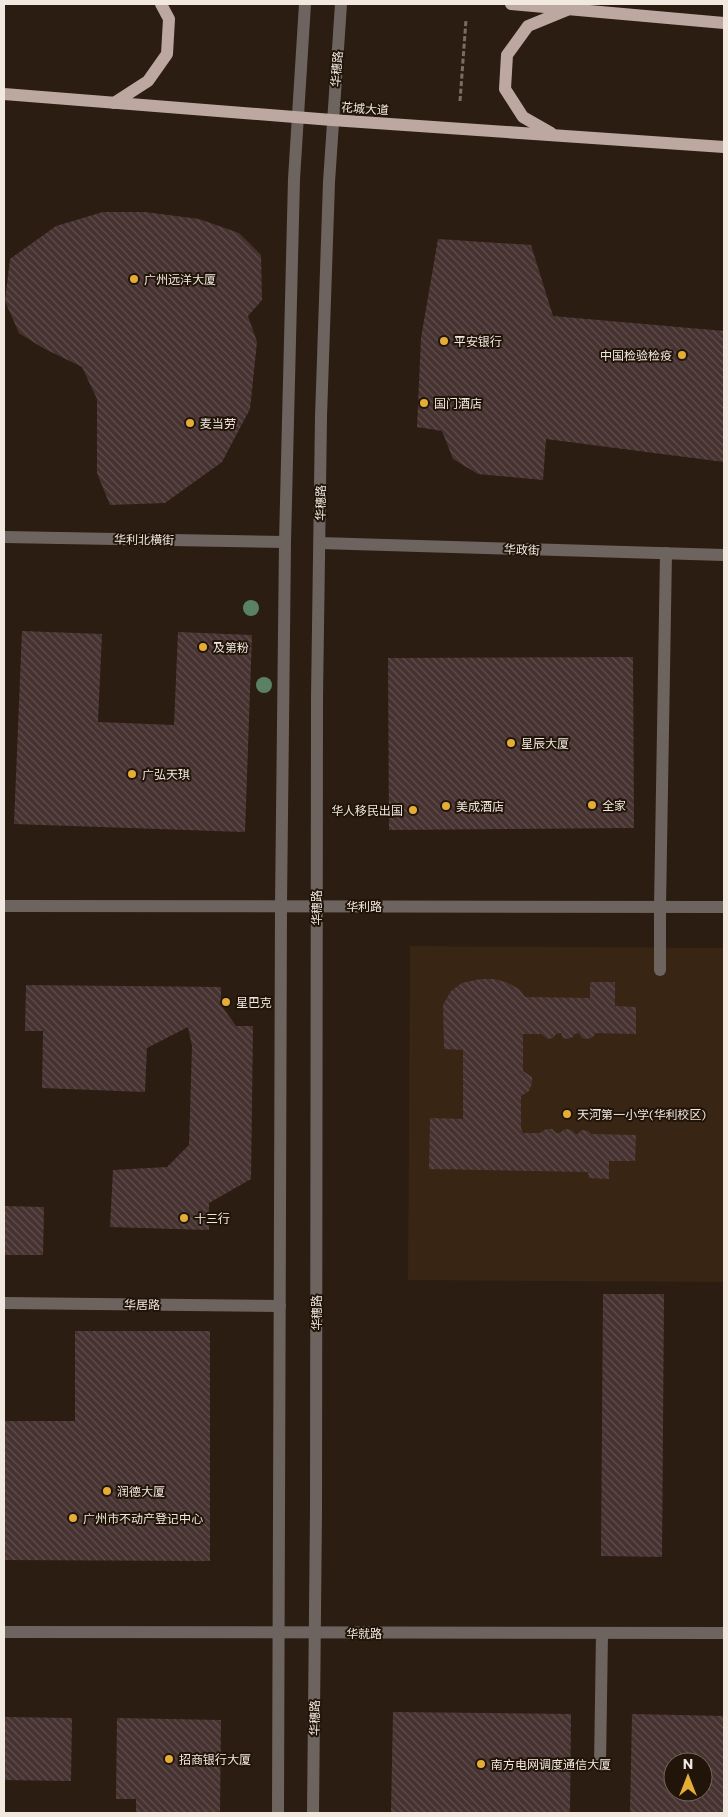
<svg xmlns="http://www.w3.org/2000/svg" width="728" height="1817" font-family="Commissioner,'Noto Sans SC',sans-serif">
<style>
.built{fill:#382514}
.building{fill:url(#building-back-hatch);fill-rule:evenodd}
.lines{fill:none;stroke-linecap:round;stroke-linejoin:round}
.path{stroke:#7a6e64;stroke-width:3;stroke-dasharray:5 2.5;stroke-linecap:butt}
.service{stroke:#6d6460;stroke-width:12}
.minor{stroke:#6d6460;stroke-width:12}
.tertiary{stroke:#6d6460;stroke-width:12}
.primary{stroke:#bca8a0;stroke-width:12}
.tree{fill:#5a8166}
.poi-dot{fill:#e4ad35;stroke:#211409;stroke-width:2}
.labels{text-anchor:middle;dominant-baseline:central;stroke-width:4;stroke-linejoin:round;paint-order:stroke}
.street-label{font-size:12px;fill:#f1e8e0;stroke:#211409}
.poi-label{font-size:12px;fill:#f1e8e0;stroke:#211409;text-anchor:start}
</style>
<defs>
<pattern id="building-back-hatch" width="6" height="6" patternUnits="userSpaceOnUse" patternTransform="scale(1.25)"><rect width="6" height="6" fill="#463230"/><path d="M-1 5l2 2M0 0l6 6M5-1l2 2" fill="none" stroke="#61504e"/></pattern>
</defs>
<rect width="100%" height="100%" fill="#2b1d12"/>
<!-- built -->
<path class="built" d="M410,946L724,948V1282L408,1280Z"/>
<!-- building -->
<g class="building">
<path d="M103,212H145L199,219L239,233L261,255L262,300L248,316L257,342L250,409L222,462L165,503L110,505L97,473V399L82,367L43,348L19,333L5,301L10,259L56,226Z"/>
<path d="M438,239L531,245L553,316L724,331V462L546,439L543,480L478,474L453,459L442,431L417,427L421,338Z"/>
<path d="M22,631L102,634L98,722L174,725L178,632L252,635L245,832L14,824Z"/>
<path d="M633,657L634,828L389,830L388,658Z"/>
<path d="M480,979H494L506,982L519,989L525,997L590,998V982H615V1006L636,1007V1034L596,1033L592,1038L586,1039L582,1038L579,1033L574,1034L573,1037L568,1039L563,1038L561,1033L556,1034L553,1038L548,1039L541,1034H523V1071L532,1077V1083L529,1091L521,1096V1128L523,1133H540L546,1129H552L556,1133H560L563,1130L568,1129L573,1131L575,1134H578L580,1131L584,1130L588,1131L591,1134L636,1135L635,1161H609V1179L589,1178L588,1172L429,1169L430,1118L463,1119V1050L444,1049L443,1005L451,991L462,983Z"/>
<path d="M26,985L221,987V1005L236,1026H253L251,1179L209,1203V1230L110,1227L113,1170L167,1167L189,1145L192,1046L188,1027L147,1048L145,1092L42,1088L43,1031H25Z"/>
<path d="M4,1206L44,1207L43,1255H4Z"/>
<path d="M603,1294H664L662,1557L601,1556Z"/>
<path d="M75,1331H210V1561L4,1560V1421H75Z"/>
<path d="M393,1712L571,1714L570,1813H391Z"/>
<path d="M632,1714L724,1716V1813H630ZM673,1762H703V1792H673Z"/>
<path d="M4,1717L72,1718L71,1781L4,1780Z"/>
<path d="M117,1718L221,1720L220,1813H136V1799H116Z"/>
</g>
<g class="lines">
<!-- path -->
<path class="path" d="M460,101L466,20"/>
<!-- service -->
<g class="service">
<path d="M660,970V907"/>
<path d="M600,1765L602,1633"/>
</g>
<!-- minor -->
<g class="minor">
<path d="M4,537L285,542"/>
<path d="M320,543L724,555"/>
<path d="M660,907L666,553"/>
<path d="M4,1303L280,1306"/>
</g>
<!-- tertiary -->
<g class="tertiary">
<path d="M4,906L724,907"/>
<path d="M4,1632L724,1633"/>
<path d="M278,1813L281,906L285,542L294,179L305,4"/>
<path d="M313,1813L316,1511L317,697L321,417L329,182L341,4"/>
</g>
<!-- primary -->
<g class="primary">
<path d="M511,4L724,23"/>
<path d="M4,94L332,120L724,147"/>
<path d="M114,103L148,81L167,54L169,19L161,4"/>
<path d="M551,133L523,117L505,89L507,55L528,26L567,10"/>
</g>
</g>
<!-- trees -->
<g class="tree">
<circle cx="251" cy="608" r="8"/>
<circle cx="264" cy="685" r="8"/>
</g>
<!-- markers -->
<g class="poi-dot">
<circle cx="134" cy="279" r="5"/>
<circle cx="444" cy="341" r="5"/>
<circle cx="682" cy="355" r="5"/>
<circle cx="424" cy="403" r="5"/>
<circle cx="190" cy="423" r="5"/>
<circle cx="203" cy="647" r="5"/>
<circle cx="511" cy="743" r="5"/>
<circle cx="132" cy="774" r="5"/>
<circle cx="592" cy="805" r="5"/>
<circle cx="446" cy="806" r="5"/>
<circle cx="413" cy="810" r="5"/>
<circle cx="226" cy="1002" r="5"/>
<circle cx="567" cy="1114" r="5"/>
<circle cx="184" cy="1218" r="5"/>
<circle cx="107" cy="1491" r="5"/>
<circle cx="73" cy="1518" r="5"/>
<circle cx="169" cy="1759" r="5"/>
<circle cx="481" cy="1764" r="5"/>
</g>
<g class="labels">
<!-- street labels -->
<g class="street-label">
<text transform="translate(336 69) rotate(-86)">华穗路</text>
<text transform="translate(365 108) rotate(4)">花城大道</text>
<text transform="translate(320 503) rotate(-89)">华穗路</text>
<text transform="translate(144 539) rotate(1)">华利北横街</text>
<text transform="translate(522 549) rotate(2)">华政街</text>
<text x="364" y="906">华利路</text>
<text transform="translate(316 908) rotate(-90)">华穗路</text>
<text transform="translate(142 1304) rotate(1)">华居路</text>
<text transform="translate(316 1313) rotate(-90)">华穗路</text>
<text x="364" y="1633">华就路</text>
<text transform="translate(314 1718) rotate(-89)">华穗路</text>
</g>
<!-- poi labels -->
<g class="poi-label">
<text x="144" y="279">广州远洋大厦</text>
<text x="454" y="341">平安银行</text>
<text x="672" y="355" text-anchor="end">中国检验检疫</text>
<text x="434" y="403">国门酒店</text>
<text x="200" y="423">麦当劳</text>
<text x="213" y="647">及第粉</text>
<text x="521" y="743">星辰大厦</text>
<text x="142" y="774">广弘天琪</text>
<text x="602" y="805">全家</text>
<text x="456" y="806">美成酒店</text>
<text x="403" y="810" text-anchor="end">华人移民出国</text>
<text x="236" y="1002">星巴克</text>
<text x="577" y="1114">天河第一小学(华利校区)</text>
<text x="194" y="1218">十三行</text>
<text x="117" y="1491">润德大厦</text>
<text x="83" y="1518">广州市不动产登记中心</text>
<text x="179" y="1759">招商银行大厦</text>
<text x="491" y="1764">南方电网调度通信大厦</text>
</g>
</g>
<!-- border -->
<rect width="728" height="1817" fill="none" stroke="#f1e8e0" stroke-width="10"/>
<!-- north arrow -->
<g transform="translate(688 1777)"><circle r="24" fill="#211409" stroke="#74695f"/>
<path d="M0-4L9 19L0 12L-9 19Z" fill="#e4ad35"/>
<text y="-8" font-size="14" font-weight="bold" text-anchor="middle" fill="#f1e8e0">N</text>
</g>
</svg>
